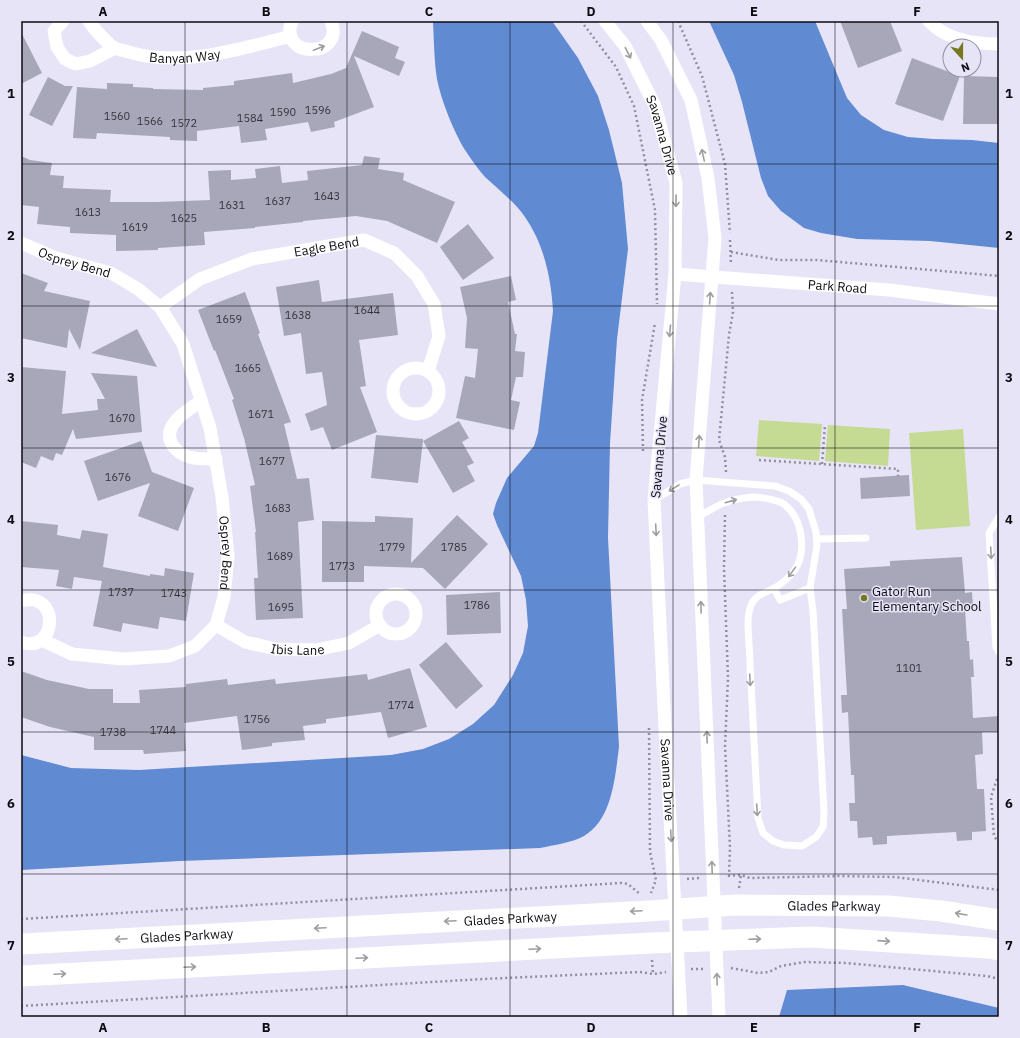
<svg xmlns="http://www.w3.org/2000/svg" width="1020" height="1038" font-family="'IBM Plex Sans',sans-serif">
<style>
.green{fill:#c5da92}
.water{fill:#608ad2}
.building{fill:#a8a7ba}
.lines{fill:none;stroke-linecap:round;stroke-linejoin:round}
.path{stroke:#918f9d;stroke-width:2.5;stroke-dasharray:2 3;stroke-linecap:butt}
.service{stroke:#fff;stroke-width:7}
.minor{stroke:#fff;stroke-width:13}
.primary{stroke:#fff;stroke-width:21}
.oneway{stroke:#9e9da0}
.grid{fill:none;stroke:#0c0b11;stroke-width:1;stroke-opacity:0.55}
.poi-dot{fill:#76771e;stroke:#e7e4f8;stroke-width:1.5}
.labels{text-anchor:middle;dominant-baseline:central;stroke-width:3;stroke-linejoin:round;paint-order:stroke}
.number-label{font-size:11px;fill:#33323b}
.street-label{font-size:13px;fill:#0c0b11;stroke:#e7e4f8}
.poi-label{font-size:13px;fill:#0c0b11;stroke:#e7e4f8;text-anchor:start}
.neatline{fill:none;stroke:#0c0b11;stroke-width:1.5}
.grid-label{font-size:13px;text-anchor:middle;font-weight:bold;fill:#0c0b11}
</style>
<rect width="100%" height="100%" fill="#e7e4f8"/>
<!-- green -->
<g class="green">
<path d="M759,420L822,424L819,461L756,456Z"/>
<path d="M828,425L890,429L888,466L825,461Z"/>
<path d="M963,429L970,526L916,530L909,433Z"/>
</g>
<!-- water -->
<g class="water">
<path d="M433,21H552L578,58L598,96L609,130L622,183L628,249L617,339L610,443L608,538L619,747C615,776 613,819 584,836C571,843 554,845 540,848L180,861L21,870V755L71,768L139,770L391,755L423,749L449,739L473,724L494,705L513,675L523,653L528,626L526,600L521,576L497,525L493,514L496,503L507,478L534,446L538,433L553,311C551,274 542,236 518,208C508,197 496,187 485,177C478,169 471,159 465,150C454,132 441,100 437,79C434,60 434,40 433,21Z"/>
<path d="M709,21H815L847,98L861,115L884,130L908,137L933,139L972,140L999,143V248L930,241L857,239L821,233L804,228L781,211L768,196L761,178L742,102L734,75Z"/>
<path d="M903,985L999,1008V1017H779L787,990Z"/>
</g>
<!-- building -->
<g class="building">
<path d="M840,21H890L902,51L858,68Z"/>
<path d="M362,31L399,47L395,58L405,62L399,76L354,56L374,107L334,122L335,127L311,132L308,122L265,129L267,140L241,143L239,126L197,131V141L170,140V137L97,133L96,139L73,138L77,87L107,89V83L133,84V87L153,88V89L203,90V88L234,85V81L292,73L293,83L331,74L346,68Z"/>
<path d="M21,32L42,73L21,84Z"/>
<path d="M912,58L960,76L943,121L895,104Z"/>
<path d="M964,76L999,77V124H963Z"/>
<path d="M48,77L65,86H73L52,126L29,115Z"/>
<path d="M21,156L30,160L52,163L50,175L64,176L63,188L111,190L110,202H157L210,200L208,171L231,170V180L256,178L255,169L280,166L282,183L308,180L307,171L362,165L364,156L380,158L378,169L404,173L403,180L455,202L437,243L387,221L356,216L303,221V222L255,227V228L204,232L205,245L158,248V250L116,251V235L70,233V227L37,224L39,207L21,205Z"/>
<path d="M468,224L494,258L463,280L440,247Z"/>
<path d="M21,273L48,283L44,291L90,301L80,350L69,329L67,348L21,338Z"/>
<path d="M511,276L516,300L508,302L515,334H517L515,351L525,352L523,377H516L511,400L520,402L514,430L456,418L465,376L475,378L478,349L465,348L467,318L460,287Z"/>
<path d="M319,280L322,302L393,293L398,335L359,340L366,386L360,387L377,432L332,450L323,427L311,431L305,414L327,405L322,372L306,374L301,333L284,336L276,287Z"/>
<path d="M245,292L260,333L258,334L291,422L284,424L297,479L309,478L314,520L298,522L303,618L256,620L254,578H258L255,532H256L250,486L255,485L244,438L232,400L234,399L215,350L214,351L198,310Z"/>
<path d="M137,329L157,367L91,353Z"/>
<path d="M21,367L66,371L62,414L98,410L97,399H105L91,373L137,376L142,432L76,439L73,429L62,455L56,453L53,461L41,456L36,468L21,462Z"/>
<path d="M459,421L469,438L462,442L474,463L467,466L475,481L453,493L423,441L418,483L371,478L376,435L423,439V441Z"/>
<path d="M141,441L152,472L194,488L178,531L138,516L150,483L98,501L84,461Z"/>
<path d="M909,475L910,496L861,499L860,478Z"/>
<path d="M457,515L488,544L445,589L423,568L364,566V582H322V521L375,522V516L413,518L411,563Z"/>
<path d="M21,521L58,525L57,535L80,539L82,530L108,534L103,567L150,576V574L164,576L165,568L194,573L186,621L160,617L158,629L123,623L121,632L93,626L102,581L74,577L72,589L56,586L59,570L21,567Z"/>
<path d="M962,557L965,593L972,592L973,607L965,608L967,641H969L970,660L973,659L974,677H971L973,718L999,716V732H982L983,754L975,755L977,789H984L986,831L972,832V840L957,841L956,832L887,836V844L873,845L872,837L858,838L857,821H850L849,803H855L854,775H851L848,712L842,713L841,695H847L842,609H847L844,569L890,566V561Z"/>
<path d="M500,592L501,633L447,635L446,595Z"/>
<path d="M446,642L483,686L456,709L419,665Z"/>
<path d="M410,668L427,727L388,738L381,712L326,719V723L303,726L305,740L272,743V746L242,750L237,716L184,723L186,751L144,754L143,750H94V737L50,727L21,717V671L47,680L89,689H113V703H140L139,690L186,687V684L227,679L228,685L275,679L276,684L367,674L368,680Z"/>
</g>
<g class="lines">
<!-- path -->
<g class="path">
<path d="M581,21L616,67L634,106L655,210L657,304"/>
<path d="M678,21L702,76L725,164L730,233"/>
<path d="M730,240L731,265"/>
<path d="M731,252L779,260H817L999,276"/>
<path d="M643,451L642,400L655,323"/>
<path d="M759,460L898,469V476"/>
<path d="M822,464L825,425"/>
<path d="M726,472L725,457L719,440L729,335L733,312L732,292"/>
<path d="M725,515L724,568L728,678L725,746L730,848L729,876"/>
<path d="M649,728L650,852L656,880L651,893"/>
<path d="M997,779L991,797L994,836L999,843"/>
<path d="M728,876L741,875L750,878L838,876L895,877L999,890"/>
<path d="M687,879L699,878"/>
<path d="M739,888L741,875"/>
<path d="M21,919L621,883L628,884L640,894"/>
<path d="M652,960L653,974"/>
<path d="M731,968L758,973L769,972L781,966L805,962L846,963L987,976L999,979"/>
<path d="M691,969H704"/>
<path d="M21,1006L483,979L640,972L653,974L666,972"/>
</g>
<!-- service -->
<g class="service">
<path d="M654,500L680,484L696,480L775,486L789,491L801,499L809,509L816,532L817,545L810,588L813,611L824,812L823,827L816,837L802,846L784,845L773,841L763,833L758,818L748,625C748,617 749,605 755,599C759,594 768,591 773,589C782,584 788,579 794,571C807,553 803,519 785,505C780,500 760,497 753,497C728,499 717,505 697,518"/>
<path d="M999,517L989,533L996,647L999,652"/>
<path d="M817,539L866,538"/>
<path d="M774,588L780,600L810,588"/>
</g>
<!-- minor -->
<g class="minor">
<path d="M63,21L54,31L57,47L65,59L76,64L90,61L115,48"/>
<path id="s1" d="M89,21C94,29 106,42 114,48C119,50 127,51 132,53C184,67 240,49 291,36"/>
<path d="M292,21C277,59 346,59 331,21"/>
<path id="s2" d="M605,21L625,46L655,106L676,183L675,274L654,500L665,728L681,1017"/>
<path d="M647,21L661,40L691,100L708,178L715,238L696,480L719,1017"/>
<path d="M929,21C946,40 975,44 999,44"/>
<path id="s3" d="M21,243L56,258L111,273L138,289L160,307L183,344L210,428L222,497L228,556L224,597L216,625L195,646L169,656L123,659L72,654L42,640"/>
<path id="s4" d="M675,274L889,290L999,304"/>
<path id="s5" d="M160,307L200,279L252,259L364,240L394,253L417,276L434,304L439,336L428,371"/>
<circle cx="416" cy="391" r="23"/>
<path d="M201,401C191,408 177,416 171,428C165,443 179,456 194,458C201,459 208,459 216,459"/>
<circle cx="396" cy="614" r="20"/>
<path d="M21,601C61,590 57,655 21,642"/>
<path id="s6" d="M216,625L245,642L276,649L316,650L349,643L380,625"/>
</g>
<!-- primary -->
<g class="primary">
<path id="s7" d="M21,944L649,911L735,905L889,906L941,911L999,920"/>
<path d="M21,976L651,943L811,937L988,948L999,950"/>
</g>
</g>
<!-- one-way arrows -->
<defs><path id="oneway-shaft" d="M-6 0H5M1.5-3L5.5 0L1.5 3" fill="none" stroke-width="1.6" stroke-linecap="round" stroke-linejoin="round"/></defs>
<g class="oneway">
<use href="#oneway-shaft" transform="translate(319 48) rotate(-21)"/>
<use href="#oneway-shaft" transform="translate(628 53) rotate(63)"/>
<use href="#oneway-shaft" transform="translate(703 155) rotate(-102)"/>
<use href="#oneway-shaft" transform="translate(676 201) rotate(91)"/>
<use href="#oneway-shaft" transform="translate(710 298) rotate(-86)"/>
<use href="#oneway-shaft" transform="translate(670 331) rotate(95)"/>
<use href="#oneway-shaft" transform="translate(699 441) rotate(-86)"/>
<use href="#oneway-shaft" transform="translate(674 488) rotate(148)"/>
<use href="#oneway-shaft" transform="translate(731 501) rotate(-16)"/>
<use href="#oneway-shaft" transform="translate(656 530) rotate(87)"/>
<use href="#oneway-shaft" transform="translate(991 553) rotate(87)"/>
<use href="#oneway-shaft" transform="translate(792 572) rotate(126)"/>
<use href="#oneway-shaft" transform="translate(701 607) rotate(-92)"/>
<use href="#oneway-shaft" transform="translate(750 680) rotate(87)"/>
<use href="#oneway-shaft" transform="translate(707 737) rotate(-92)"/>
<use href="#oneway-shaft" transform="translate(757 810) rotate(87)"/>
<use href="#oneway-shaft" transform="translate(671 836) rotate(87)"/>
<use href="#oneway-shaft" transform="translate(712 867) rotate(-92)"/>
<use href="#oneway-shaft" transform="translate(636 911) rotate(177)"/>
<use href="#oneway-shaft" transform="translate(961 914) rotate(-170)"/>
<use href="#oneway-shaft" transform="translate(450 921) rotate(177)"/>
<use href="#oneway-shaft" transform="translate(320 928) rotate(177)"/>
<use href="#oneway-shaft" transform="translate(121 939) rotate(177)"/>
<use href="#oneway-shaft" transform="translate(755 939) rotate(-2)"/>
<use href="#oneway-shaft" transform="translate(884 941) rotate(4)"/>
<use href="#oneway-shaft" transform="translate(535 949) rotate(-3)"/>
<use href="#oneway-shaft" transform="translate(362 958) rotate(-3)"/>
<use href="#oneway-shaft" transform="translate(190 967) rotate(-3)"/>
<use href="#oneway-shaft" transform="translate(60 974) rotate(-3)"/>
<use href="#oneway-shaft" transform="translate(717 979) rotate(-92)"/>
</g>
<!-- grid -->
<path class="grid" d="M185,21V1017M347,21V1017M510,21V1017M673,21V1017M835,21V1017M21,164H999M21,306H999M21,448H999M21,590H999M21,732H999M21,874H999"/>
<!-- markers -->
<circle class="poi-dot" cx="864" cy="598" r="4"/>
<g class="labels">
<!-- number labels -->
<g class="number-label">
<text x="318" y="110">1596</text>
<text x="283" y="112">1590</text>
<text x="117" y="116">1560</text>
<text x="250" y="118">1584</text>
<text x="150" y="121">1566</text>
<text x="184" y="123">1572</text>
<text x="327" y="196">1643</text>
<text x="278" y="201">1637</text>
<text x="232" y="205">1631</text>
<text x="88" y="212">1613</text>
<text x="184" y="218">1625</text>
<text x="135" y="227">1619</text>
<text x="367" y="310">1644</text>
<text x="298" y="315">1638</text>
<text x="229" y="319">1659</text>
<text x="248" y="368">1665</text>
<text x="261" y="414">1671</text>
<text x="122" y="418">1670</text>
<text x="272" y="461">1677</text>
<text x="118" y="477">1676</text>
<text x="278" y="508">1683</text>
<text x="392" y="547">1779</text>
<text x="454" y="547">1785</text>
<text x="280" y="556">1689</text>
<text x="342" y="566">1773</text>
<text x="121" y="592">1737</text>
<text x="174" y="593">1743</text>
<text x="477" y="605">1786</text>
<text x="281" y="607">1695</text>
<text x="909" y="668">1101</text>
<text x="401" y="705">1774</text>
<text x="257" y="719">1756</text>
<text x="163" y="730">1744</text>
<text x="113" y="732">1738</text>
</g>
<!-- street labels -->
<g class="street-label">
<text stroke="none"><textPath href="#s1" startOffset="109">Banyan Way</textPath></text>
<text stroke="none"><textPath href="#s2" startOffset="129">Savanna Drive</textPath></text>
<text stroke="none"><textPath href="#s5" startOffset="180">Eagle Bend</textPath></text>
<text stroke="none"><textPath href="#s3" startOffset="57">Osprey Bend</textPath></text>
<text stroke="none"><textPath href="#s4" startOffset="163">Park Road</textPath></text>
<text transform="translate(659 457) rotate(-85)">Savanna Drive</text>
<text stroke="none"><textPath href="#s3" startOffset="413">Osprey Bend</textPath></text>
<text stroke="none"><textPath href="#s6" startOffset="87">Ibis Lane</textPath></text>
<text stroke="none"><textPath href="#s2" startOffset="777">Savanna Drive</textPath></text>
<text stroke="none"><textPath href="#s7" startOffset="814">Glades Parkway</textPath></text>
<text stroke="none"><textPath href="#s7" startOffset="490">Glades Parkway</textPath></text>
<text stroke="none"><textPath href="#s7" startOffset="166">Glades Parkway</textPath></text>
</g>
<!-- poi labels -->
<g class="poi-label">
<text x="872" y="591">Gator Run<tspan x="872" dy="15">Elementary School</tspan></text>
</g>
</g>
<!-- border -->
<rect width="1020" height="1038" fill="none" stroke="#e7e4f8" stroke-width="44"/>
<!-- north arrow -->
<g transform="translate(962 58) rotate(159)"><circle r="19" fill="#e7e4f8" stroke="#8f8d9c"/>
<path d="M0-3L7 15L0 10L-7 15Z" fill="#76771e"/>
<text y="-6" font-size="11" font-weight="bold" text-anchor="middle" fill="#0c0b11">N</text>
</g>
<rect x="22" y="22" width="976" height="994" class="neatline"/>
<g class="grid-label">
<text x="103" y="16">A</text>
<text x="266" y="16">B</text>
<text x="429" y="16">C</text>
<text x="591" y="16">D</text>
<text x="754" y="16">E</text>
<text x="917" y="16">F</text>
<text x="11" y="98">1</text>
<text x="1009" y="98">1</text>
<text x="11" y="240">2</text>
<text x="1009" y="240">2</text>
<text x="11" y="382">3</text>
<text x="1009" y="382">3</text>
<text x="11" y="524">4</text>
<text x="1009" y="524">4</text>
<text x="11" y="666">5</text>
<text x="1009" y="666">5</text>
<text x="11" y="808">6</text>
<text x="1009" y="808">6</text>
<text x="11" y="950">7</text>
<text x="1009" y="950">7</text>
<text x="103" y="1032">A</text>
<text x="266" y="1032">B</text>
<text x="429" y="1032">C</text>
<text x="591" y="1032">D</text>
<text x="754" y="1032">E</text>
<text x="917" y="1032">F</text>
</g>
</svg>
